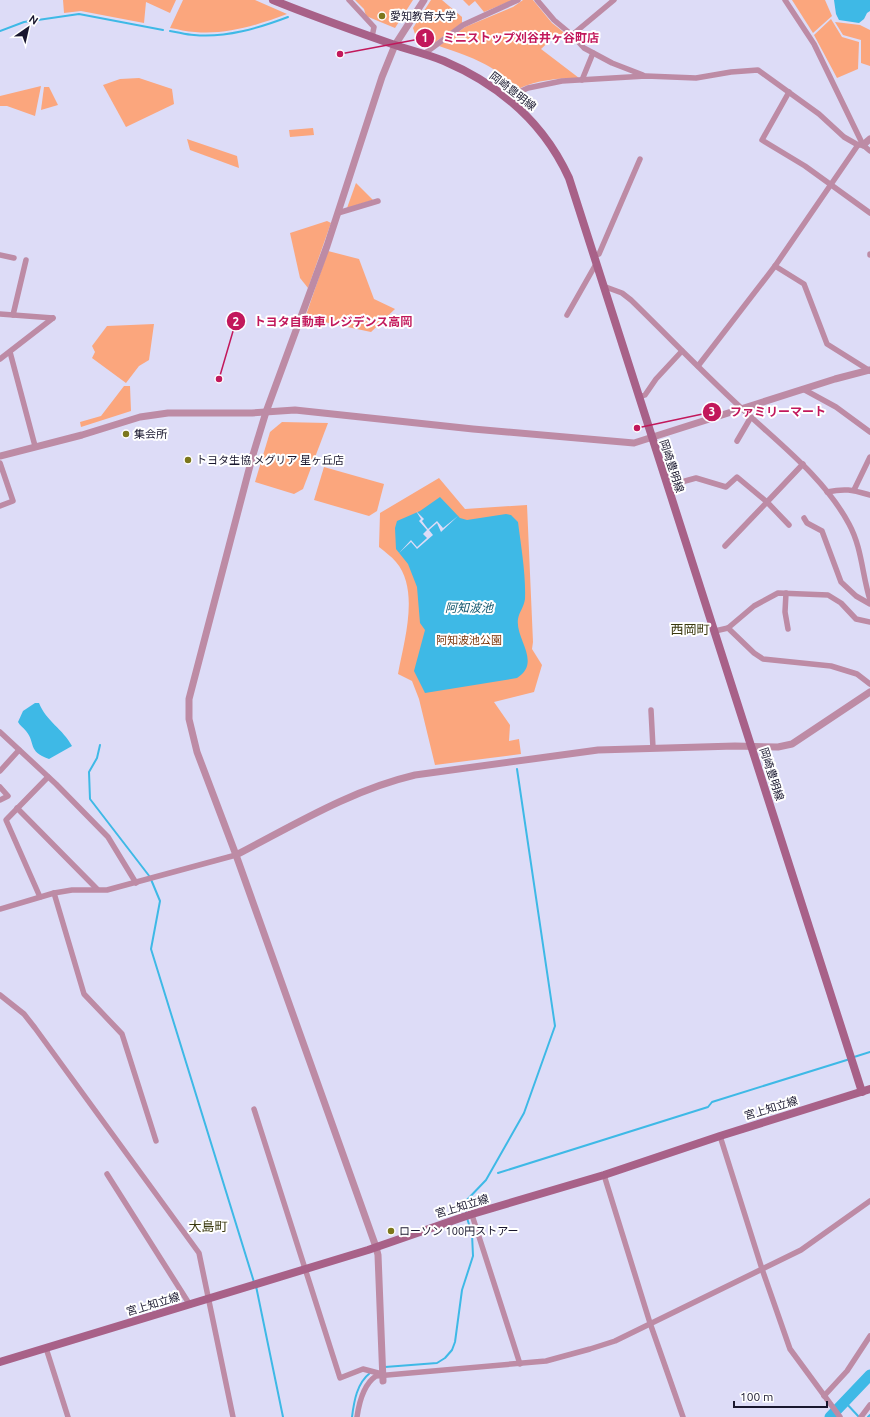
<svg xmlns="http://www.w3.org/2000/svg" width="870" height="1417" font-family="Ubuntu,'Noto Sans JP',sans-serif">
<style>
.green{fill:#fba67d}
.water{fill:#3eb9e6}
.pier{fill:#dddcf7}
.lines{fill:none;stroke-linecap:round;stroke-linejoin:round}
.stream{stroke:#3eb9e6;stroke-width:2}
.river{stroke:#3eb9e6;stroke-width:11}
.minor{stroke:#bd8ba5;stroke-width:5.5}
.tertiary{stroke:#bd8ba5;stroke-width:7}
.secondary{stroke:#a86188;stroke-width:8}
.poi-dot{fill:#7c771c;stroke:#fff;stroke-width:1.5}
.labels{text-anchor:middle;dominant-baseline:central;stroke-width:4;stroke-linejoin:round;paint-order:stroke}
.poi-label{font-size:11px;fill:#19172e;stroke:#fff;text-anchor:start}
.street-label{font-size:11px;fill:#19172e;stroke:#fff}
.park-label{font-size:11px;fill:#7c350a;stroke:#fff}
.water-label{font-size:12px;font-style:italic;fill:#11556c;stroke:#fff}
.quarter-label{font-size:13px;fill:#3a380e;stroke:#fff}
.leader{fill:none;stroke:#c2185b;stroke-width:1.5}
.callout-dot{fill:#c2185b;stroke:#fff;stroke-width:1.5}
.mark-label{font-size:12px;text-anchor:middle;font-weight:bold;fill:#fff}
.callout-label{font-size:12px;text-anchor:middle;font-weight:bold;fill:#c2185b;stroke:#fff;stroke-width:4;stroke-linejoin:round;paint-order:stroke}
</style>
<rect width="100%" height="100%" fill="#dddcf7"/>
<!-- green -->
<g class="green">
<path d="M63,0H176L170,13L146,2L144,23L81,11L64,13Z"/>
<path d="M183,0H255L287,14C258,25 226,35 195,32C187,32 178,29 170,28Z"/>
<path d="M355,0H413L395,28L366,16L364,9Z"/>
<path d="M431,0H442L462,17V23L434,43L416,37L413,28Z"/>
<path d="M463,0H513L484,12L475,1L469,6Z"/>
<path d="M523,0H533L552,23L571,38L557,34L541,49L579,78C559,78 536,80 518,89C491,63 473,58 439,46L465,27L513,7Z"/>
<path d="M792,0H825L832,16L813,33Z"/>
<path d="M831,19L842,37L859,42L858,69L837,78L814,35Z"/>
<path d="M835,22L860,25L870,30V66L861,63V40L843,35Z"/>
<path d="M139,78L172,89L174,104L126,127L103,85L120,79Z"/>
<path d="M41,86L35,116L7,106H0V96Z"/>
<path d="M44,87H49L58,105L41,110Z"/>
<path d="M313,128L314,135L290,137L289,130Z"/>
<path d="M187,139L237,156L239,168L190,150Z"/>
<path d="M356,183L373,200L347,208Z"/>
<path d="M327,221L331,223L308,288L300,278L290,233Z"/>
<path d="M328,251L359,259L374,299L395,309L371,332L305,318Z"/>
<path d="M154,324L149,360L139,366L126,383L92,358L95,352L92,346L107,326Z"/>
<path d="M124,386H130L131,411L81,427L80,422L101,416Z"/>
<path d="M282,422L328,423L303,489L294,494L255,482L270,432Z"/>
<path d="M324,467L384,484L377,511L369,516L314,500Z"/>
<path d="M439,478L465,509L527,505L533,642L532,649L542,665L534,692L494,702L510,725L509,741L519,739L521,754L435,765L419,699L412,681L398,674C404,641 420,590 396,562C391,556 385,552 379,547L380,513Z"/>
</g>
<!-- water -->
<g class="water">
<path d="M834,0H870V11L867,13L864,19L859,23L839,20L836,14Z"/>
<path d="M440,497L460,518L467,520L506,514L511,515L518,522C521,546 526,575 525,599C524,607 519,612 518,619C515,639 542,662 517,678L425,693L414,671L425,630L420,623L417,587L408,564L396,549L395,528L397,521L420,511Z"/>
<path d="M35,703H39C46,721 63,729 72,746L49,759C27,751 36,743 26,731C23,727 20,726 18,722L23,711Z"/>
</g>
<!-- pier -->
<path class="pier" d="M416,511L424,519L422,521L428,529L437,521L443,528L458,516L441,532L437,523L429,530L433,535L417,549L411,542L399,553L411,540L417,547L427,538L423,534L427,530L419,521L421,519Z"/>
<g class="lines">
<!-- stream -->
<g class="stream">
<path d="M0,31L24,22L79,14L163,30"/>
<path d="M170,31C178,32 186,35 194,35C226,38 259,28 288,17"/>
<path d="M100,745L97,758L89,772L90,799L150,877L160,901L151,949L254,1282"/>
<path d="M854,1057L870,1052"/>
<path d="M498,1173L708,1107L712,1102L850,1059"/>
<path d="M466,1214L464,1203L486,1180L524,1113L555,1026L517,769"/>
<path d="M256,1286L283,1417"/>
<path d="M385,1367L437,1363L445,1358L452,1350L455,1342L462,1290L473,1256L472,1234L467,1218"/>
<path d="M845,1402L859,1417"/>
<path d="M352,1417C354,1401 357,1383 370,1373"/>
<path d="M868,1417L870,1415"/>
</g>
<!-- river -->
<path class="river" d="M830,1417L870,1375"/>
<!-- minor -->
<g class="minor">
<path d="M349,0L374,27L372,37"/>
<path d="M537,0L554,20L572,35L584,48L612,63L643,75"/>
<path d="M785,0L814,44L863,145L870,151"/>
<path d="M572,35L614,0"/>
<path d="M424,54L463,25L518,0"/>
<path d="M582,80L593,53"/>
<path d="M789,92L762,140L805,166L870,213"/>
<path d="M506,98L528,88L562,81L646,76L696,78L731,72L758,70L819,114L844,137L858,145H863"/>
<path d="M338,213L378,201"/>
<path d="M870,254V255"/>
<path d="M0,255L14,258"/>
<path d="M594,256L599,254L640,159"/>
<path d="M775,266L804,284L827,344L870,371"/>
<path d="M603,286L622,293L631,300C671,339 709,379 751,417C786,449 826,481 849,524C862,548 862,574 870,600"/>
<path d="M0,314L53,318"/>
<path d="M13,315L26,260"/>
<path d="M567,315L596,264"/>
<path d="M10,352L35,446"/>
<path d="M0,359L53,318"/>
<path d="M698,366L775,266L858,145"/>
<path d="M803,389L836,407L870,432"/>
<path d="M639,397L645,395L656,379L682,351"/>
<path d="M737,441L751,417"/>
<path d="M0,463L13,501L0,506"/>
<path d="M667,486L696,478L726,487L737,477L767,502L725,546"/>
<path d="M854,490L870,457"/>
<path d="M827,492C846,488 852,490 870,495"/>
<path d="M804,518L807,523L822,531L841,582L856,596L870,604"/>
<path d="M789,525L767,502L803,464"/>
<path d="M786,593L785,612L788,629"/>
<path d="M728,628L754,653L763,659L831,666L857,674L870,684"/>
<path d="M715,631L728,628L754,606L778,593L828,595L841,603L856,619L870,622"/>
<path d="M651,710L653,748"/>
<path d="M0,732L56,784L108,837L136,883"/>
<path d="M0,771L19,750"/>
<path d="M0,787L8,796L0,800"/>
<path d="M17,808L97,889"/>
<path d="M54,893L84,994L122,1034L156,1141"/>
<path d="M40,897L6,820L48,777"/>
<path d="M0,909L54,893L72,890H107L236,855"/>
<path d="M0,995L24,1014L35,1028L199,1253L233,1417"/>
<path d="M254,1109L340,1378L363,1369L382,1374"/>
<path d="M720,1136L762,1269L790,1349L840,1417"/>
<path d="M107,1174L190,1305"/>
<path d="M604,1175L650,1323L683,1417"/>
<path d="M472,1215L520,1364"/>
<path d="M46,1348L68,1417"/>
<path d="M824,1396L847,1371L870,1336"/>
<path d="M357,1417C359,1403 364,1384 376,1376L546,1361L590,1349L615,1341L801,1250L870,1201"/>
<path d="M861,1417L870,1405"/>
</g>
<!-- tertiary -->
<g class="tertiary">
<path d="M863,145L870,139"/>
<path d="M0,456L82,435L140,417L168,413H252L295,410L473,429L634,443L835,379L870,370"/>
<path d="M236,855C294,825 351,790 415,775L598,750L735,746L778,747L792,744L870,692"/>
<path d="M383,1381L378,1255L376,1247L236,855L197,752L189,719V699L252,458L266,412L327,246L382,77L395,45L424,0"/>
</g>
<!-- secondary -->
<g class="secondary">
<path d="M273,0C312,16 352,30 392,44C409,50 427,54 444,61C500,85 544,123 569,178L862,1092"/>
<path d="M0,1362L368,1250L469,1215L604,1175L720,1136L870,1089"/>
</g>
</g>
<!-- markers -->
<g class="poi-dot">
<circle cx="382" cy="16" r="4"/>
<circle cx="126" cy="434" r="4"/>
<circle cx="188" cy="460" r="4"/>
<circle cx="391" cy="1231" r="4"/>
</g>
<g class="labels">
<!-- poi labels -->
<g class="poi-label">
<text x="390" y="16">愛知教育大学</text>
<text x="134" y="434">集会所</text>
<text x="196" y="460">トヨタ生協 メグリア 星ヶ丘店</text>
<text x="399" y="1231">ローソン 100円ストアー</text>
</g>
<!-- street labels -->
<g class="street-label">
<text transform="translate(513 91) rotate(38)">岡崎豊明線</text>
<text transform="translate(672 466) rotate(72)">岡崎豊明線</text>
<text transform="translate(772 774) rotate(72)">岡崎豊明線</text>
<text transform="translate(771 1108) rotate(-17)">宮上知立線</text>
<text transform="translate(462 1206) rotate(-17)">宮上知立線</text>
<text transform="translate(153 1304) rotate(-17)">宮上知立線</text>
</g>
<!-- park labels -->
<g class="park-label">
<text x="469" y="640">阿知波池公園</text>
</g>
<!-- water labels -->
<g class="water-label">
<text x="469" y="607">阿知波池</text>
</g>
<!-- quarter labels -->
<g class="quarter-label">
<text x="690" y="629">西岡町</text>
<text x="208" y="1226">大島町</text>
</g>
</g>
<!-- callouts -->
<path class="leader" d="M340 54L425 38M219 379L236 321M637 428L712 412"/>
<g class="callout-dot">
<circle cx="340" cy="54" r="4"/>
<circle cx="219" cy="379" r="4"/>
<circle cx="637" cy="428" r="4"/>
<circle cx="425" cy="38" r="10"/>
<circle cx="236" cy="321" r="10"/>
<circle cx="712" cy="412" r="10"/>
</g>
<g class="mark-label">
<text x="425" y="42">1</text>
<text x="236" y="326">2</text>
<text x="712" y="416">3</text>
</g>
<g class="callout-label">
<text x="521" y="42">ミニストップ刈谷井ヶ谷町店</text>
<text x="333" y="326">トヨタ自動車 レジデンス高岡</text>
<text x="778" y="416">ファミリーマート</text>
</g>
<!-- north arrow -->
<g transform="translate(28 28) rotate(34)" stroke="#ffffff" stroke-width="3" paint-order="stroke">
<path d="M0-3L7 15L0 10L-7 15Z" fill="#19172e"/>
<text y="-6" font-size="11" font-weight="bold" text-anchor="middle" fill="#19172e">N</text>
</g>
<!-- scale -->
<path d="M734 1401v6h93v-6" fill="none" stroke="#19172e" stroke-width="2"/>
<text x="740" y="1401" font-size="12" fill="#19172e" stroke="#ffffff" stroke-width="3" paint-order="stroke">100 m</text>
</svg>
